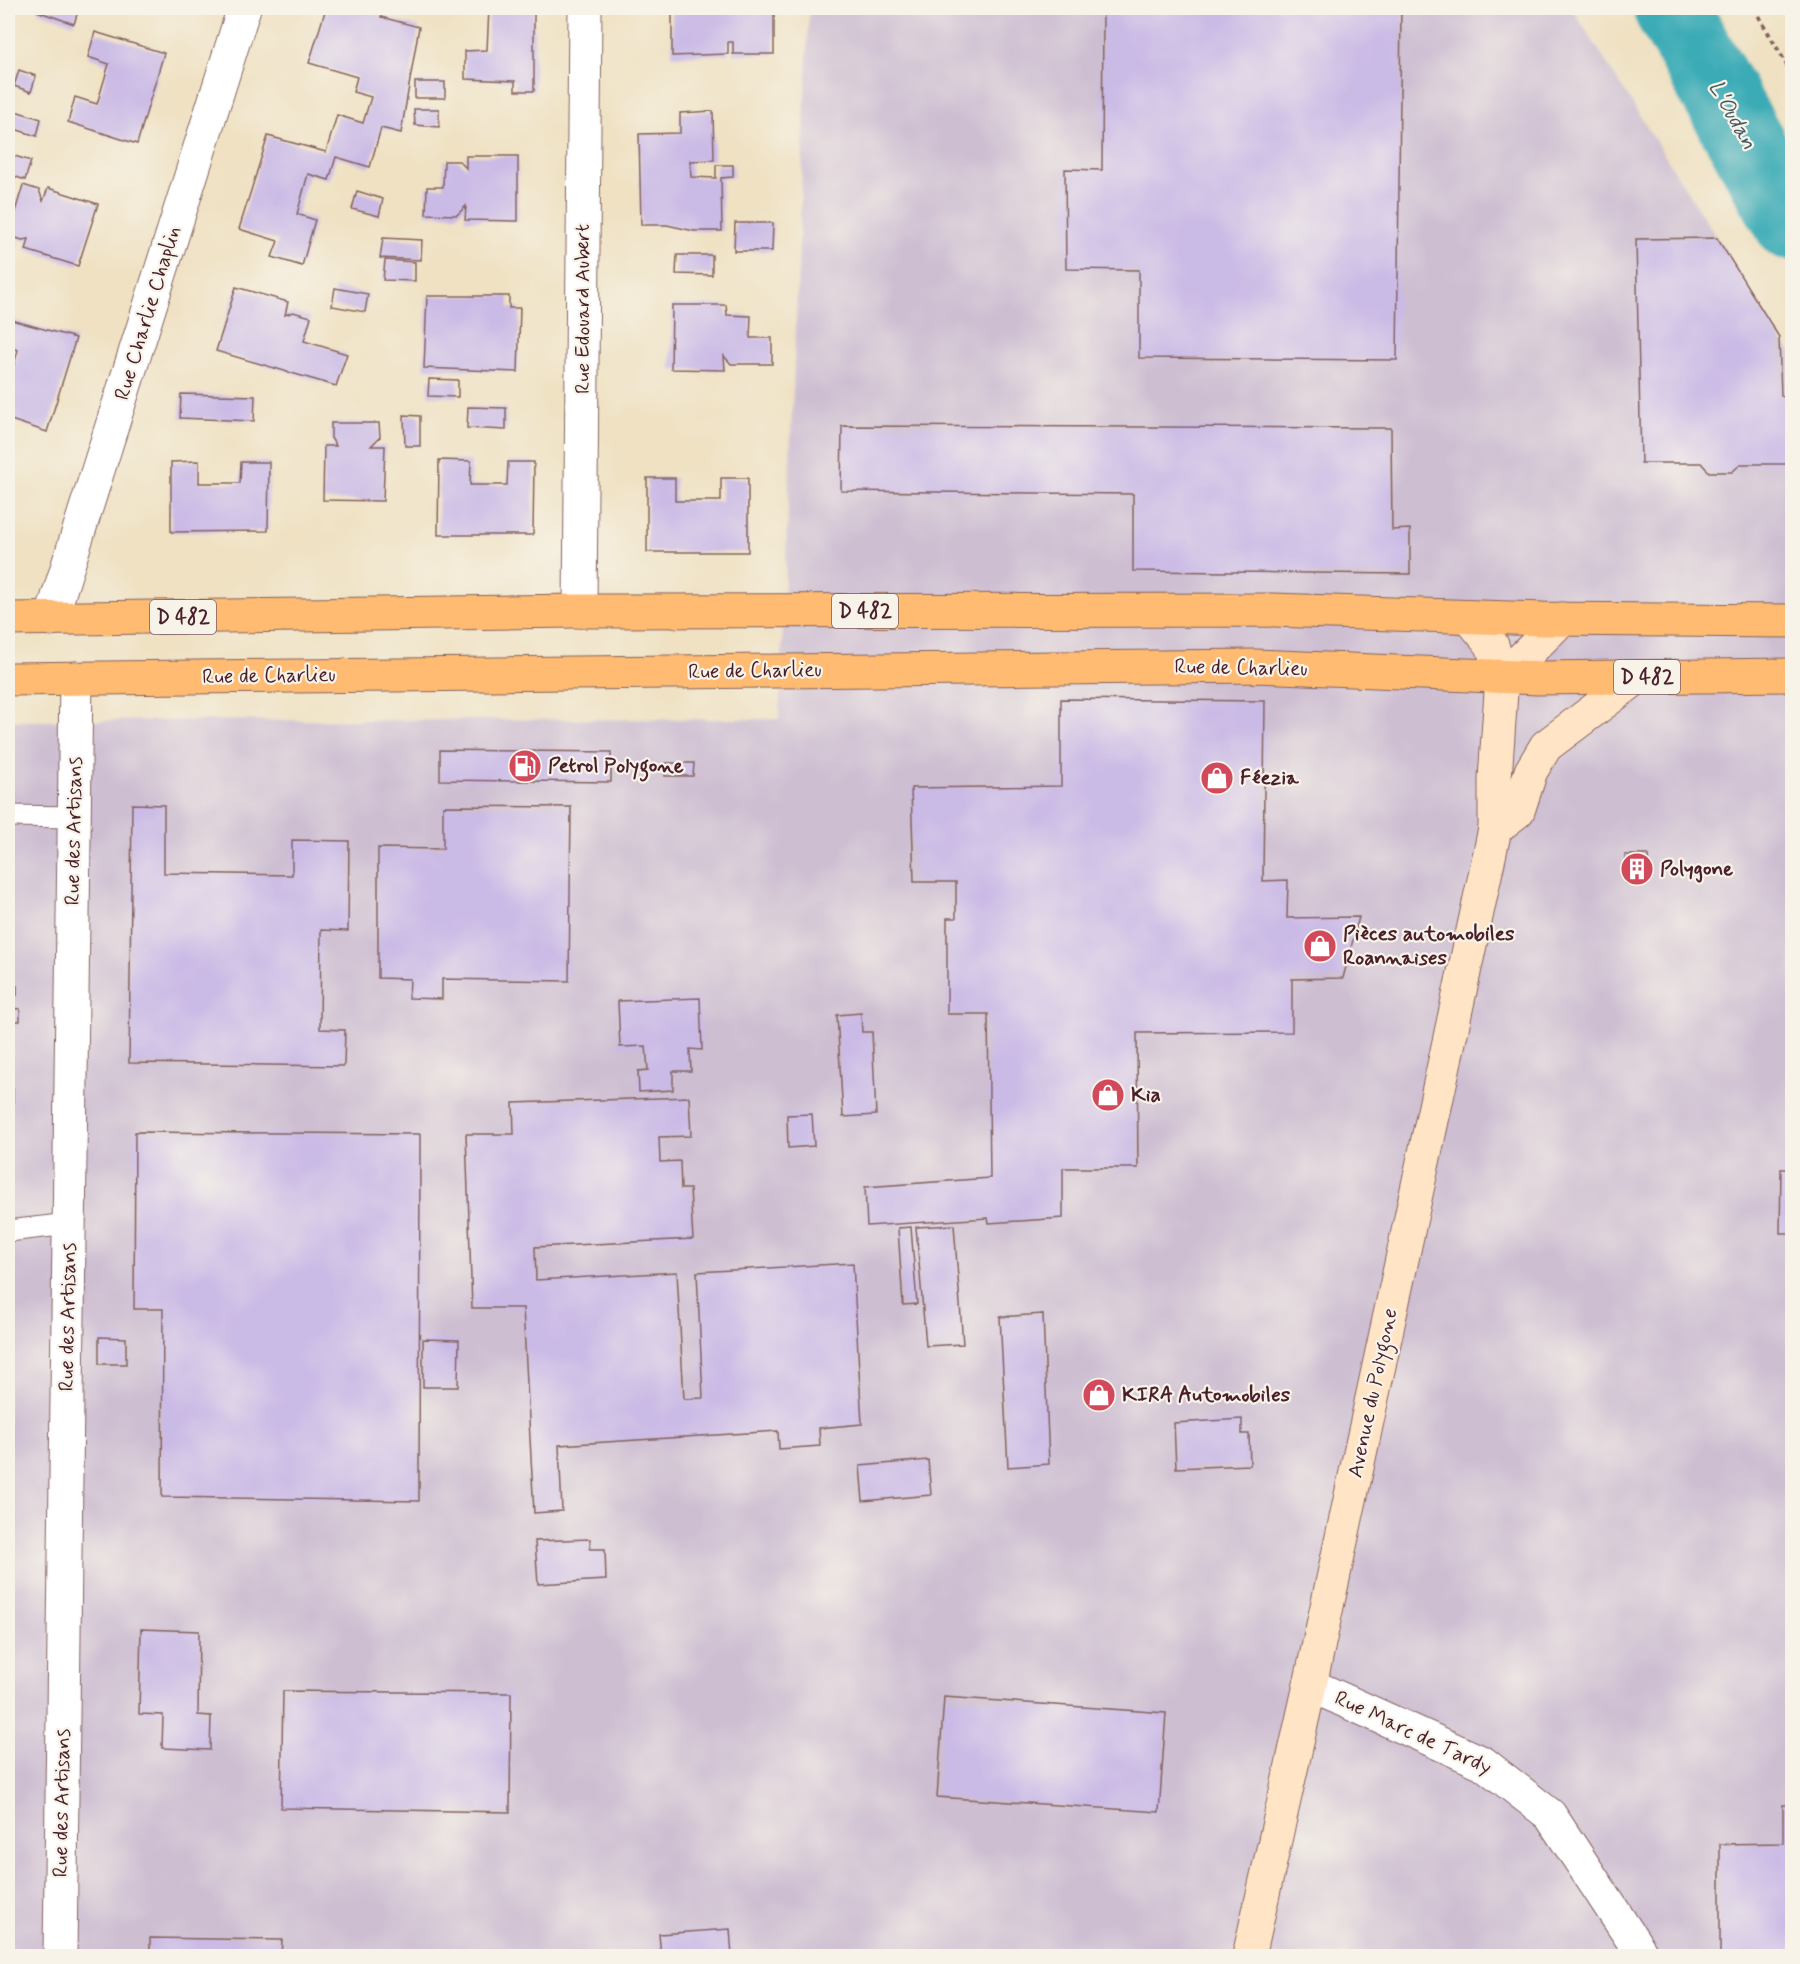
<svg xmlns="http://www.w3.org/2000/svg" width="1800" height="1964" font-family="Mynerve,sans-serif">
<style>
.industrial{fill:#cdbed2}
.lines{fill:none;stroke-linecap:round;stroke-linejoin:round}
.river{stroke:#3aabb6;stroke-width:76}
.building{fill:#cabae6}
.lane-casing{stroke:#846360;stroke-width:23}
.street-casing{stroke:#846360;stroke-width:35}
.secondary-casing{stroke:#846360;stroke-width:35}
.primary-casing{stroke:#846360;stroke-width:35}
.path{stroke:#846360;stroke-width:4;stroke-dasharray:4.5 4.5;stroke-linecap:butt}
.lane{stroke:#fff;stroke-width:21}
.street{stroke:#fff;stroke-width:33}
.secondary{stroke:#ffe4c6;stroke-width:33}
.primary{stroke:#febb71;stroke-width:33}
.labels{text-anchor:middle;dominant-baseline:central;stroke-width:4.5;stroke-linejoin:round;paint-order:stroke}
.shield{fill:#f7f3e8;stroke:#7e5f64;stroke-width:1.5}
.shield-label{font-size:20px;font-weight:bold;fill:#4a1f2b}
.street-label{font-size:21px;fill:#4a1f2b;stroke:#f7f3e8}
.poi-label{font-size:21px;font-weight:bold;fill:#4a1f2b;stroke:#f7f3e8;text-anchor:start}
.water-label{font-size:22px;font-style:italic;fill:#445763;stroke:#f7f3e8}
</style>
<rect width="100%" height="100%" fill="#f7f3e8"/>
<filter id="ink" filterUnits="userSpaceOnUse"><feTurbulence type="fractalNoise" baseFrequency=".0167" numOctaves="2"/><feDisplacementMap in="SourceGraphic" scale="12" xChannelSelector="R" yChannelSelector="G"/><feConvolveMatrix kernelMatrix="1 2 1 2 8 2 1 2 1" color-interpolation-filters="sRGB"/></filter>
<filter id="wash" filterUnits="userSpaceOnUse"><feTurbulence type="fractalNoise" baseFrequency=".008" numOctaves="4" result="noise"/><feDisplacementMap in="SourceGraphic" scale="24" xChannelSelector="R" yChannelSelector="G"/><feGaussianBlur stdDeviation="1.35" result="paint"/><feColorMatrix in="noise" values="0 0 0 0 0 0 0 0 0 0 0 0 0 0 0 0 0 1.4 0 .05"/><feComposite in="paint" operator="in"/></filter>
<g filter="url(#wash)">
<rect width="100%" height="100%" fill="#efe1c2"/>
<!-- industrial -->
<path class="industrial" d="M809,8H1572L1779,337L1792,353V1956H8V721L779,719Z"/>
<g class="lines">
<!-- river -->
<path class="river" d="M1671,8L1792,223"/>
</g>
<g id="blocks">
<!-- building -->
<g class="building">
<path d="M39,8H79L74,24L37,11Z"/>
<path d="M326,8H384L381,17L419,27L401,133L381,128L370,167L336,157L329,180L308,174L297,214L315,220L302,266L272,257L278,241L239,229L268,136L326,152L337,115L363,123L371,97L353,92L357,77L309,63Z"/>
<path d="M489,8H534V91H515V81L465,79V51L487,50Z"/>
<path d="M672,8H774V54H733V42H728V54L672,56Z"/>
<path d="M1103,8H1401L1397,360L1139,358V270L1066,269L1065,169L1102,170Z"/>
<path d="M95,32L164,53L137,144L68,122L75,97L97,104L109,64L88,57Z"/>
<path d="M19,70L36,76L31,92L14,86Z"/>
<rect x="415" y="82" width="30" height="16"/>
<path d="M9,109L41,119L37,136L8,127Z"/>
<path d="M414,109H439V127L415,125Z"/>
<path d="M713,111L714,160L690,161L691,177L716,178V165H733V177L721,178L722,231H694L667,225H641L639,134L680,133V113Z"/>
<path d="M8,154L31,161L25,180L8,174Z"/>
<path d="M466,156H518V221L465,220L466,206L457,215L426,214L427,187H443L444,161H459L466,168Z"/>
<path d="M23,185L39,190L43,201L48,188L98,204L78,266L26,250L29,239L22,240L8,235Z"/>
<path d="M357,191L383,199L379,216L352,209Z"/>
<path d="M735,223H773L772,251H734Z"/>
<path d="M383,238L422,240L421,260L380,258Z"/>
<path d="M1717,238L1779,337L1781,395L1792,404V464H1741L1732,472H1709L1701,463H1641L1636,239Z"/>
<path d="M677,255H712V275L676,274Z"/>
<path d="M385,260L415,262V281L383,280Z"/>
<path d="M236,287L288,302L285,315L293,312L311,317L304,341L347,354L336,386L216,351Z"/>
<path d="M335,288L368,294L365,312L332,306Z"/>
<path d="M427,296H509V308H520L518,372L424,368Z"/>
<path d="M672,305H726L727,315L751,316L750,338H772V364H731L724,356L725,370L671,369Z"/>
<path d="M8,319L76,338L47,432L8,419V387L18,350L8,347Z"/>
<path d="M429,379L458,380V397L428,396Z"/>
<path d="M181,394L255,396L254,421L180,418Z"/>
<path d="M468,407L506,408V430L467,428Z"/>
<path d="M404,415L420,416V446H405Z"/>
<path d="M331,423H379L380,437L371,446H385L383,501L323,500L324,446H336L331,438Z"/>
<path d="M842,426L1391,428L1392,530L1410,529V574L1133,571V494L841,491Z"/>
<path d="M439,460L471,461L470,485H507L508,462H534L533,535H438Z"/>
<path d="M199,461V483H240L241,462H269L268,531L171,532V462Z"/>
<path d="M647,478H675V501H721V478H748V552H647Z"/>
<path d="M1061,699L1265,701L1263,881L1288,880L1287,918L1359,917L1343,978L1292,979V1032L1137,1033L1138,1168H1063V1218L989,1223L988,1218L867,1226L865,1187L990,1178L988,1014H947V918H956V882H914L911,788L1061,786Z"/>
<path d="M440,750L611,752V782L440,780Z"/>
<path d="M665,763H694L693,776H665Z"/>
<path d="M132,804L164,805V873L292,875V840L349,841L348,931L321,930L320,1029L345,1030L344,1066L129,1063Z"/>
<path d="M443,806L571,807L569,981L442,979V999L409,998L410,979L378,978V848L443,849Z"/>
<path d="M8,851H11L10,963H8Z"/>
<path d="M1625,855H1648L1649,883H1626Z"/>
<rect x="8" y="986" width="9" height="9"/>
<path d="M700,998L702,1050L690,1049L691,1071H673V1090L639,1092L638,1071L648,1070L646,1046L620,1047L618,1001Z"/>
<path d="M8,1008L20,1009V1021H8Z"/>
<path d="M861,1013L862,1032H872L876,1115L843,1117L837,1015Z"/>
<path d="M8,1089H13V1111L8,1112Z"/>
<path d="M689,1097L691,1136L659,1137L660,1162L680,1161L681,1189H690L693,1239L535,1247L536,1280L677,1272L684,1399L703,1398L697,1272L853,1263L862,1424L819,1428L820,1446L779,1449L778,1431L559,1445L562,1511L534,1513L523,1308H472L466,1134H514L513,1103Z"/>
<path d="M812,1114L814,1146L788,1148L787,1115Z"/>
<path d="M135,1132L420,1134L419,1501L162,1497L163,1309H134Z"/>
<path d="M1781,1169H1792V1233H1780Z"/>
<path d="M954,1225L963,1344L926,1346L916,1227Z"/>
<path d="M911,1227L917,1304L903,1305L898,1228Z"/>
<path d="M1043,1314L1049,1464L1008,1467L1000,1317Z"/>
<path d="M99,1337L126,1338V1364H99Z"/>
<path d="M423,1339L459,1340L458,1387H423Z"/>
<path d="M1791,1414H1792V1454L1789,1453Z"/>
<path d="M1242,1419V1434H1249L1250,1465L1176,1468L1174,1423Z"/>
<path d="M928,1460L931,1495L863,1501L860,1466Z"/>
<path d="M590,1539V1549H605L606,1580L538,1584L535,1541Z"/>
<path d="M141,1629L199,1631L198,1715L211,1716L210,1750L162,1748L163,1715L139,1714Z"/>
<path d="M283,1691L511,1693L510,1812L281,1808Z"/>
<path d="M944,1697L1166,1713L1159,1812L937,1797Z"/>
<path d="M1783,1805H1792V1956H1720V1844L1783,1843Z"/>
<path d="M730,1929L732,1956H661L659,1934Z"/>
<path d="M150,1938L282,1940L281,1956H150Z"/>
</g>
</g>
</g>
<g filter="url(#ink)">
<use href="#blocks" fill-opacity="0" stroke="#846360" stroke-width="1.5"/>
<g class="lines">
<defs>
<g id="lane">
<path d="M8,816L74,817"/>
<path d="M8,1231L69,1224"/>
</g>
<g id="street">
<path d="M580,611L585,8"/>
<path d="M51,619L244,8"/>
<path d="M1310,1685L1483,1763L1550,1815L1643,1956"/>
<path d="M60,1956L76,678"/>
</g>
<g id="secondary">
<path d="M1469,617L1492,645L1502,678"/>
<path d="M1495,829L1518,811L1531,771L1546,746L1638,677"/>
<path d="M1249,1956L1310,1685L1495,829V778L1502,678L1562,619"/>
</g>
<g id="primary">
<path d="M8,619L580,611L1273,610L1543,619L1792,621"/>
<path d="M8,679L1256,666L1538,678L1792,675"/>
</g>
</defs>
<!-- lane casing -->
<use href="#lane" class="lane-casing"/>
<!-- street casing -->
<use href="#street" class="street-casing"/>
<!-- secondary casing -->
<use href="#secondary" class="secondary-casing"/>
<!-- primary casing -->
<use href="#primary" class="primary-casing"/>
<!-- path -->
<path class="path" d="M1754,8L1792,74"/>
<!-- lane -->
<use href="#lane" class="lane"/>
<!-- street -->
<use href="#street" class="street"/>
<!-- secondary -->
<use href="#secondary" class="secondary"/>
<!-- primary -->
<use href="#primary" class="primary"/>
</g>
</g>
<!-- icons -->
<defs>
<symbol id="fuel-disc" viewBox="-11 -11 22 22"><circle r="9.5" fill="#d1495b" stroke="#f7f3e8"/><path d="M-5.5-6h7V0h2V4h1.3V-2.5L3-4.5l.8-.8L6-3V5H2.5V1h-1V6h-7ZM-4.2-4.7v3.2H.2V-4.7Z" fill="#fff"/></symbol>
<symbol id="shop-disc" viewBox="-11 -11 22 22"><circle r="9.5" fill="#d1495b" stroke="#f7f3e8"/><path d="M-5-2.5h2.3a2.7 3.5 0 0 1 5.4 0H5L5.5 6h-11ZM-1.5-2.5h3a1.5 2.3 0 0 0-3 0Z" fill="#fff"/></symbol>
<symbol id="building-disc" viewBox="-11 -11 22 22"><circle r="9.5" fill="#d1495b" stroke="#f7f3e8"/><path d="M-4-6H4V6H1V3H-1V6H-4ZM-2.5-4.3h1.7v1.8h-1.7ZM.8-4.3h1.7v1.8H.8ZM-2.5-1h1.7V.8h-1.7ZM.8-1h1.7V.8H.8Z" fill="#fff"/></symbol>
</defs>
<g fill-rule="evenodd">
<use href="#fuel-disc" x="506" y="747" width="38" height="38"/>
<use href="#shop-disc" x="1198" y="759" width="38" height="38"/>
<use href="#building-disc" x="1618" y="850" width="38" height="38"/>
<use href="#shop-disc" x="1301" y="927" width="38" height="38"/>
<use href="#shop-disc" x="1089" y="1076" width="38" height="38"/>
<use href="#shop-disc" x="1080" y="1376" width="38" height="38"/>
</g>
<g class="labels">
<!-- shield labels -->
<g class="shield">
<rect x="832" y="594" width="66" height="34" rx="4.5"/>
<rect x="150" y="600" width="66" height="34" rx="4.5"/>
<rect x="1614" y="660" width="66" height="34" rx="4.5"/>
</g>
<g class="shield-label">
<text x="865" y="611">D 482</text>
<text x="183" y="617">D 482</text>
<text x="1647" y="677">D 482</text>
</g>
<!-- street labels -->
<g class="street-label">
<text transform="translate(583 309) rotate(-90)">Rue Edouard Aubert</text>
<text transform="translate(148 313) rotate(-73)">Rue Charlie Chaplin</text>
<text transform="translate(1241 668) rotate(1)">Rue de Charlieu</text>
<text transform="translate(755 671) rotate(-1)">Rue de Charlieu</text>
<text transform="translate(269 676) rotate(-1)">Rue de Charlieu</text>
<text transform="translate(74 831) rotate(-89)">Rue des Artisans</text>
<text transform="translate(68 1317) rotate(-89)">Rue des Artisans</text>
<text transform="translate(1373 1393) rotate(-78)">Avenue du Polygone</text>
<text transform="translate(1413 1733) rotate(25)">Rue Marc de Tardy</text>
<text transform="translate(62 1803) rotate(-89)">Rue des Artisans</text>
</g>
<!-- poi labels -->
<g class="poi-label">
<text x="548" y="766">Petrol Polygone</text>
<text x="1240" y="778">Féezia</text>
<text x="1660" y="869">Polygone</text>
<text x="1343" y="934">Pièces automobiles<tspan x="1343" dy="24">Roannaises</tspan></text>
<text x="1131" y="1095">Kia</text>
<text x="1122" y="1395">KIRA Automobiles</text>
</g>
<!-- water labels -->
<g class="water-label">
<text transform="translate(1732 115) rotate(61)">L'Oudan</text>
</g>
</g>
<!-- margin -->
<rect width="1800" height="1964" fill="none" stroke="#f7f3e8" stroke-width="30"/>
</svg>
